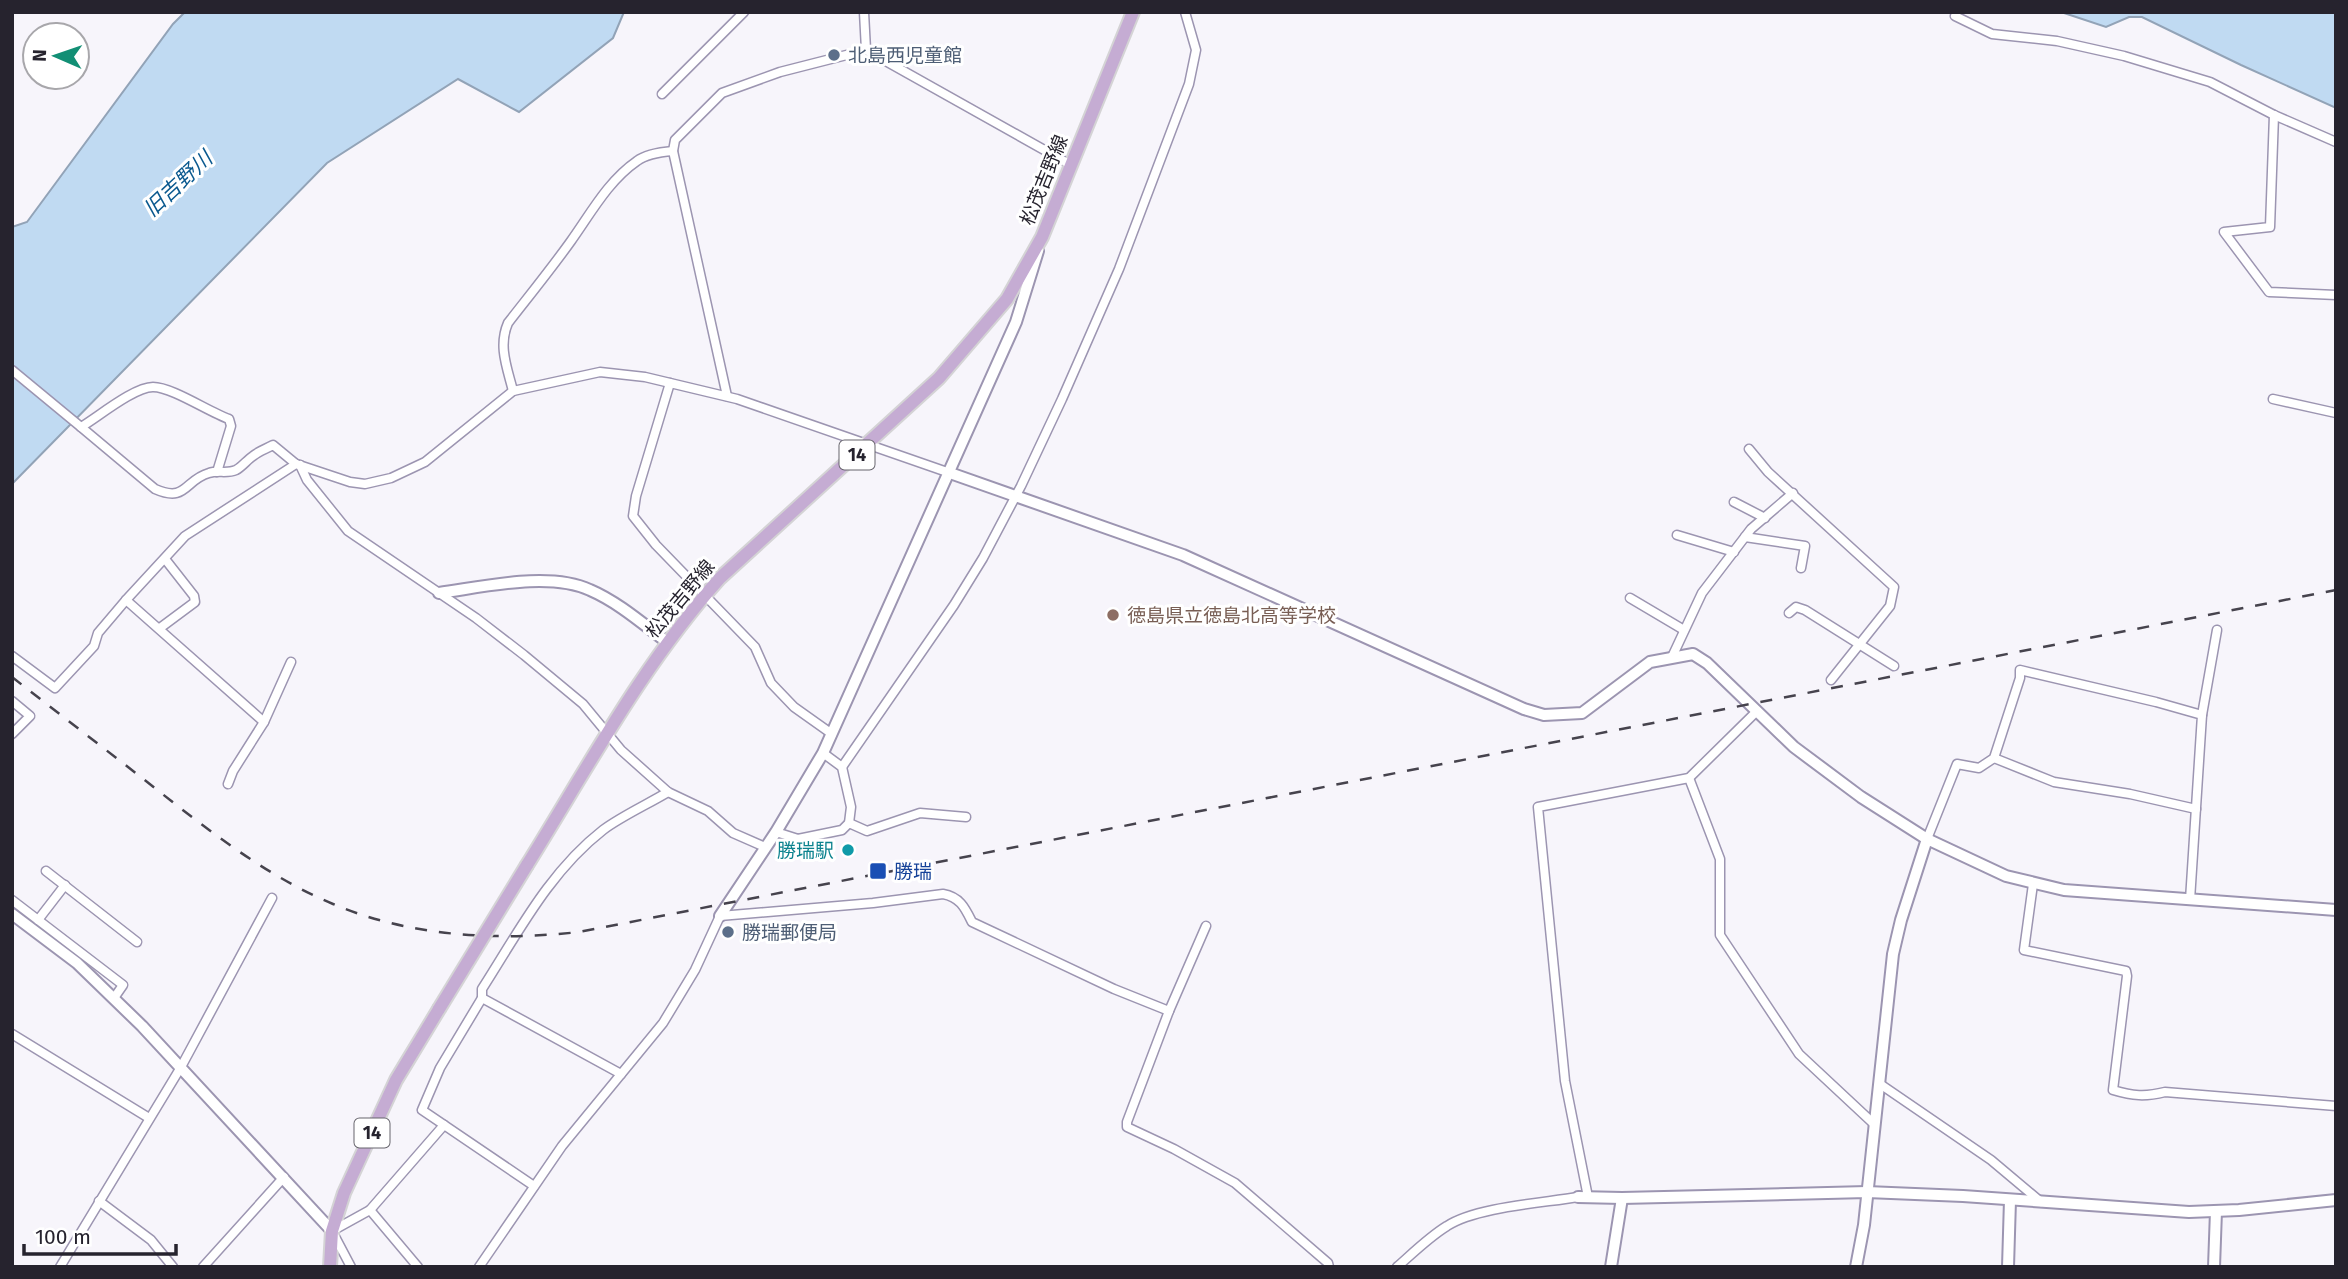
<svg xmlns="http://www.w3.org/2000/svg" width="2348" height="1279" font-family="'Fira Sans','Noto Sans JP',sans-serif">
<style>
.water{fill:#c0daf2;stroke:#92a3b7;stroke-width:2}
.lines{fill:none;stroke-linecap:round;stroke-linejoin:round}
.street-casing{stroke:#9c95b1;stroke-width:11}
.secondary-casing{stroke:#9c95b1;stroke-width:14}
.primary-casing{stroke:#d4d3d5;stroke-width:16}
.street{stroke:#fff;stroke-width:8}
.secondary{stroke:#fff;stroke-width:10}
.primary{stroke:#c5acd3;stroke-width:12}
.rail{stroke:#46434d;stroke-width:2.5;stroke-dasharray:12 12;stroke-linecap:butt}
.primary-bridge-casing{stroke:#d4d3d5;stroke-width:16;stroke-linecap:butt}
.primary-bridge{stroke:#c5acd3;stroke-width:12}
.service-dot{fill:#5c6f8a;stroke:#fff;stroke-width:2.5}
.education-dot{fill:#8d6e63;stroke:#fff;stroke-width:2.5}
.culture-dot{fill:#0f9aa8;stroke:#fff;stroke-width:2.5}
.transit-dot{fill:#1a4fb4;stroke:#fff;stroke-width:2.5}
.labels{text-anchor:middle;dominant-baseline:central;stroke-width:6;stroke-linejoin:round;paint-order:stroke}
.shield{fill:#fff;stroke:#67656d;stroke-width:2}
.shield-label{font-size:18px;font-weight:bold;fill:#26232e}
.service-label{font-size:19px;fill:#4e5e75;stroke:#fff;text-anchor:start}
.street-label{font-size:19px;fill:#26232e;stroke:#fff}
.education-label{font-size:19px;fill:#785e54;stroke:#fff;text-anchor:start}
.culture-label{font-size:19px;fill:#0d838f;stroke:#fff;text-anchor:end}
.transit-label{font-size:19px;fill:#164399;stroke:#fff;text-anchor:start}
.water-label{font-size:21px;font-style:italic;fill:#0a598f;stroke:#fff}
</style>
<rect width="100%" height="100%" fill="#f7f5fb"/>
<!-- water -->
<g class="water">
<path d="M185,12H624L613,38L519,112L458,79L327,163L12,484V227L27,222L173,24Z"/>
<path d="M2061,12H2336V108L2241,65L2142,17H2129L2106,27Z"/>
</g>
<g class="lines">
<defs>
<g id="street">
<path d="M864,12L866,50"/>
<path d="M1955,16L1992,34L2057,41L2124,56L2210,82L2274,115L2336,142"/>
<path d="M662,94L744,12"/>
<path d="M2274,115L2270,227L2224,232L2269,292L2336,295"/>
<path d="M12,370L81,427C98,417 134,387 153,387C172,387 209,412 229,419L231,426L217,472"/>
<path d="M670,383L636,496L633,516L656,545L755,647L771,683L794,707L832,734"/>
<path d="M513,391C507,367 498,346 508,323C529,296 551,269 571,241C591,213 608,181 637,161C646,154 661,152 673,151"/>
<path d="M727,396L673,151L675,140L722,93L780,72L866,50L1071,165"/>
<path d="M2273,399L2336,413"/>
<path d="M81,427L155,489C187,503 184,480 209,473C218,470 227,474 236,470C242,467 247,460 253,456C259,451 266,449 273,445L296,464L350,482L365,484L391,478L425,462L513,391L600,372L645,377L737,399L950,473"/>
<path d="M1749,449L1768,472L1894,587L1890,606L1831,680"/>
<path d="M300,465L307,480L348,531L476,618L524,655L583,704L621,750L668,792L708,811L733,833L765,847"/>
<path d="M1734,502L1765,518"/>
<path d="M1677,535L1734,552"/>
<path d="M1745,537L1805,546L1801,568"/>
<path d="M1630,598L1684,630"/>
<path d="M126,600L264,722"/>
<path d="M1789,613L1796,607L1805,610L1894,666"/>
<path d="M160,628L195,602L194,596L165,559"/>
<path d="M12,656L55,688L94,646L98,633L126,600L185,536L296,464"/>
<path d="M1672,657L1702,593L1751,529L1793,493"/>
<path d="M12,701L30,716L12,734"/>
<path d="M2202,715L2217,630"/>
<path d="M823,753L842,767L851,807L849,823"/>
<path d="M1994,758L2054,782L2130,794L2196,809"/>
<path d="M842,767L954,605L983,558L1021,486L1062,399L1119,269L1189,84L1196,50L1185,12"/>
<path d="M1689,778L1720,859V935L1799,1054L1874,1124"/>
<path d="M228,784L233,771L264,722L291,662"/>
<path d="M776,832L798,839L842,830L849,823L867,831L920,813L966,817"/>
<path d="M1927,839L1957,764L1979,768L1994,758L2020,678V670L2156,702L2202,715L2190,900"/>
<path d="M46,871L137,942"/>
<path d="M2033,884L2024,950L2126,971L2127,976L2113,1090C2133,1096 2145,1097 2165,1092L2336,1106"/>
<path d="M12,900L123,985L114,998"/>
<path d="M38,920L65,885"/>
<path d="M1206,926L1169,1011L1127,1122V1127L1174,1149L1235,1183L1328,1263L1329,1267"/>
<path d="M482,998L621,1074"/>
<path d="M12,1034L149,1118"/>
<path d="M1880,1084L1991,1160L2041,1202"/>
<path d="M534,1186L422,1110L440,1068L482,998V989C518,933 549,872 603,830C620,817 648,804 668,792"/>
<path d="M1588,1197L1565,1081L1538,807L1689,778L1756,712"/>
<path d="M99,1201L151,1240L173,1267"/>
<path d="M370,1210L418,1267"/>
<path d="M60,1267L181,1067L272,898"/>
<path d="M203,1267L284,1177"/>
<path d="M351,1267L332,1231L370,1210L444,1125"/>
<path d="M479,1267L562,1146L663,1023L695,970L720,916L873,903L943,894C960,897 965,908 972,922L1114,989L1169,1011"/>
<path d="M1397,1267C1413,1253 1429,1237 1447,1226C1476,1207 1543,1203 1578,1197"/>
</g>
<g id="secondary">
<path d="M950,473L1183,555L1524,709L1544,715L1582,713L1650,662L1693,654L1707,663L1794,747L1861,797L1927,839L2006,876L2064,890L2336,910"/>
<path d="M439,593C483,587 549,571 590,590C618,602 643,624 667,642"/>
<path d="M12,914L77,963L142,1026L332,1231"/>
<path d="M720,916L776,832L823,753L1016,322L1038,251"/>
<path d="M1578,1197L1622,1198L1867,1192L1963,1196L2189,1212L2239,1210L2336,1200"/>
<path d="M1611,1267L1622,1198"/>
<path d="M1856,1267L1864,1225L1893,954L1901,920L1927,839"/>
<path d="M2008,1267L2010,1200"/>
<path d="M2214,1267L2216,1211"/>
</g>
<g id="primary">
<path d="M527,865C588,767 643,664 720,578L939,378L1007,299L1042,237L1133,12"/>
<path d="M330,1267L332,1231L344,1193L396,1080L439,1009"/>
</g>
</defs>
<!-- street casing -->
<use href="#street" class="street-casing"/>
<!-- secondary casing -->
<use href="#secondary" class="secondary-casing"/>
<!-- primary casing -->
<use href="#primary" class="primary-casing"/>
<!-- street -->
<use href="#street" class="street"/>
<!-- secondary -->
<use href="#secondary" class="secondary"/>
<!-- primary -->
<use href="#primary" class="primary"/>
<!-- rail -->
<path class="rail" d="M12,677C58,713 105,749 151,785C208,830 266,876 333,904C411,937 497,941 579,932L2336,590"/>
<defs>
<path id="primary-bridge" d="M439,1009L527,865"/>
</defs>
<!-- primary-bridge casing -->
<use href="#primary-bridge" class="primary-bridge-casing"/>
<!-- primary-bridge -->
<use href="#primary-bridge" class="primary-bridge"/>
</g>
<!-- markers -->
<g class="service-dot">
<circle cx="834" cy="55" r="7"/>
<circle cx="728" cy="932" r="7"/>
</g>
<circle class="education-dot" cx="1113" cy="615" r="7"/>
<circle class="culture-dot" cx="848" cy="850" r="7"/>
<rect class="transit-dot" x="869" y="862" width="18" height="18" rx="3.5"/>
<g class="labels">
<!-- shield labels -->
<g class="shield">
<rect x="839.5" y="440.5" width="35" height="29" rx="5"/>
<rect x="354.5" y="1118.5" width="35" height="29" rx="5"/>
</g>
<g class="shield-label">
<text x="857" y="455">14</text>
<text x="372" y="1133">14</text>
</g>
<!-- service labels -->
<g class="service-label">
<text x="848" y="55">北島西児童館</text>
<text x="742" y="932">勝瑞郵便局</text>
</g>
<!-- street labels -->
<g class="street-label">
<text transform="translate(1044 180) rotate(-68)">松茂吉野線</text>
<text transform="translate(680 599) rotate(-50)">松茂吉野線</text>
</g>
<!-- education labels -->
<g class="education-label">
<text x="1127" y="615">徳島県立徳島北高等学校</text>
</g>
<!-- culture labels -->
<g class="culture-label">
<text x="834" y="850">勝瑞駅</text>
</g>
<!-- transit labels -->
<g class="transit-label">
<text x="894" y="871">勝瑞</text>
</g>
<!-- water labels -->
<g class="water-label">
<text transform="translate(178 184) rotate(-43)">旧吉野川</text>
</g>
</g>
<!-- border -->
<rect width="2348" height="1279" fill="none" stroke="#26232e" stroke-width="28"/>
<!-- north arrow -->
<g transform="translate(56 56) rotate(272)"><circle r="33" fill="#ffffff" stroke="#a8a7ab" stroke-width="2"/>
<path d="M0-5L12 26L0 18L-12 26Z" fill="#128f75"/>
<text y="-10" font-size="19" font-weight="bold" text-anchor="middle" fill="#26232e">N</text>
</g>
<!-- scale -->
<path d="M24 1244v10h152v-10" fill="none" stroke="#26232e" stroke-width="3.5"/>
<text x="35" y="1244" font-size="21" fill="#26232e" stroke="#ffffff" stroke-width="5" paint-order="stroke">100 m</text>
</svg>
